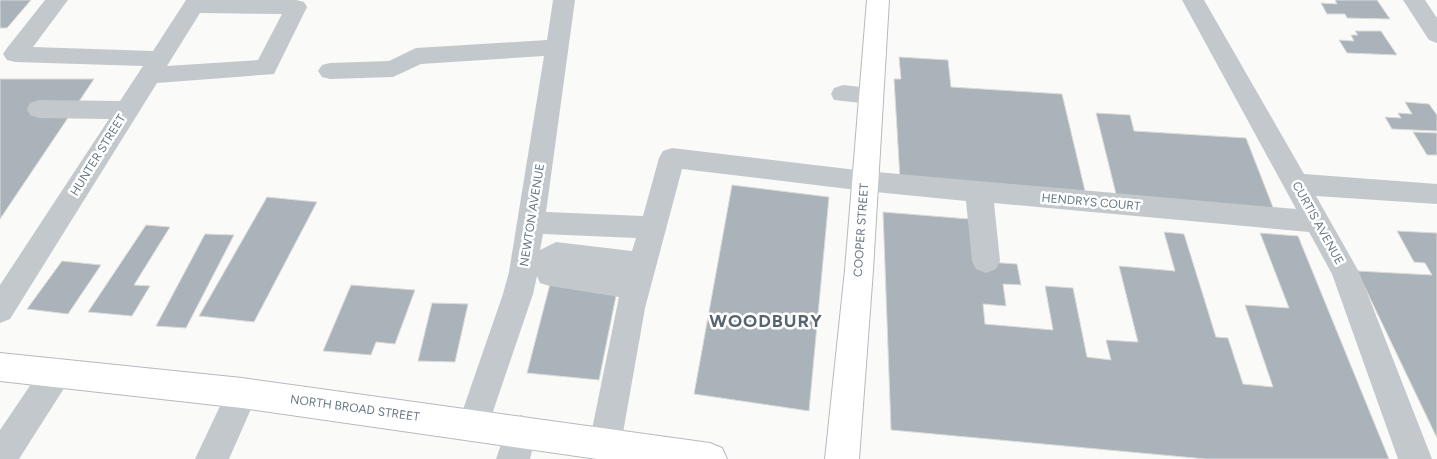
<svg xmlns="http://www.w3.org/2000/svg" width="1437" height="459" font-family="Figtree,sans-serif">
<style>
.building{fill:#aab3b9;stroke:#dcdcda}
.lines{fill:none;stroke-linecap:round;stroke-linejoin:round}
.major-casing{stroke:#b5babe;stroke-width:2}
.minor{fill:#c3c8cc;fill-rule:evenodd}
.major{fill:#fff;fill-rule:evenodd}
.labels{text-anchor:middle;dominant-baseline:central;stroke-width:5;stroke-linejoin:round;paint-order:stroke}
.street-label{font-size:12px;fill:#657683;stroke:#fff}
.district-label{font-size:18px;font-weight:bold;letter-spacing:1px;fill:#57646e;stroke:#fff}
</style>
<rect width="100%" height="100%" fill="#fafaf8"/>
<!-- building -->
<g class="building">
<path d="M0,0H31L7,28H0Z"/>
<path d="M1335,0H1377L1390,19L1347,18L1345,14H1327L1321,3L1337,4Z"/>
<path d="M1355,31H1381L1397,55L1347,53L1339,40L1354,41L1351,35H1358Z"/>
<path d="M899,57L948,60L951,87L1062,94L1085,191L900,179L894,79H901Z"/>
<path d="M0,79H94L0,219Z"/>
<path d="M1405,102L1429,104L1437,115V131L1392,129L1385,117L1401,118L1398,113L1412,114Z"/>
<path d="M1096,113L1130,115L1134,131L1246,138L1274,210L1117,198Z"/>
<path d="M1413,132L1437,133V155H1427Z"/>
<path d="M732,185L829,197L809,411L694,394Z"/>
<path d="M267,197L317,202L254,322L199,316Z"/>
<path d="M883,212L969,219L973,261L1017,264L1021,285L1003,284L1006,306L983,304L985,324L1053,330L1045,286L1073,288L1087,357L1111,360L1106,340L1138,342L1119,266L1175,271L1164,232L1184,234L1216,337L1228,338L1243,384L1273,387L1245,305L1289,308L1260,233L1298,236L1389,459H1206L891,430Z"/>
<path d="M146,225L170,227L134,285L150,286L132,316L88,312Z"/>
<path d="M1397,231L1437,233V438L1357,271L1432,275L1425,263L1414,262Z"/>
<path d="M205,234L234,235L186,328L156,326Z"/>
<path d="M62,261L101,265L68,314L27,309Z"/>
<path d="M550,284L617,291L599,380L527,373Z"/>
<path d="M351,285L415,290L395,344L376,342L371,355L323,351Z"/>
<path d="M432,303L468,304L455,362L418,361Z"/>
</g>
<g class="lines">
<defs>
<g id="major">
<path d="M867,0H889L873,270L859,459H825L845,270Z"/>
<path d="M0,353L242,378L710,443L722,448L727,459H597L242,408L0,381Z"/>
</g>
</defs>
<!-- major casing -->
<use href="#major" class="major-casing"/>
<!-- minor -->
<g class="minor">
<path d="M45,0H68L33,47L153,51L186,0H296L304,2L307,7L274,74L157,83L10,319L0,323V285L109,119L39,118L30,115L27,109L30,103L39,100L120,101L143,66L15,62L7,60L3,54L7,48ZM200,13L282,14L258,60L167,66Z"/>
<path d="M553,0H575L546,212L643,216L659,158L663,151L672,148L865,171L1296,209L1182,0H1204L1304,174L1437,184V204L1316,196L1359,272L1432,459H1398L1332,274L1309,232L994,203L1000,261L996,269L986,273L976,269L972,261L966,201L865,191L682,169L645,308L621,444L617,455L603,459L593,455L589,444L619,297L550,286L540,283L537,276L533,294L485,435L474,439L463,435L458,424L503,294L509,272L544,56L421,64L393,77L330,79L322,77L318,71L322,65L330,63L389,61L416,48L547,40ZM543,234L636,238L632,251L556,242L540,250Z"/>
<path d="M1403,0H1425L1437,18V43L1429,40Z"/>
<path d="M843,85L879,89L882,95L879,101L870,104L834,100L831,94L834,88Z"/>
<path d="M57,358L68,362L73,372L68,382L19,459H0V430L46,362Z"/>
<path d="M242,378L253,383L258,393L229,459H195L231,383Z"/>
<path d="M521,415L533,420L537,431L530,459H496L509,420Z"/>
</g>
<!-- major -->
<use href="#major" class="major"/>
</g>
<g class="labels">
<!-- street labels -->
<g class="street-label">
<text transform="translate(98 155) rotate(-58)">HUNTER STREET</text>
<text transform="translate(1091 202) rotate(5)">HENDRYS COURT</text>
<text transform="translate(532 215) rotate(-81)">NEWTON AVENUE</text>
<text transform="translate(1318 223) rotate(61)">CURTIS AVENUE</text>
<text transform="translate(861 230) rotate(-86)">COOPER STREET</text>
<text transform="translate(355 408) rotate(8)">NORTH BROAD STREET</text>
</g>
<!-- district labels -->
<g class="district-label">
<text x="766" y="321">WOODBURY</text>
</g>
</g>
</svg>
